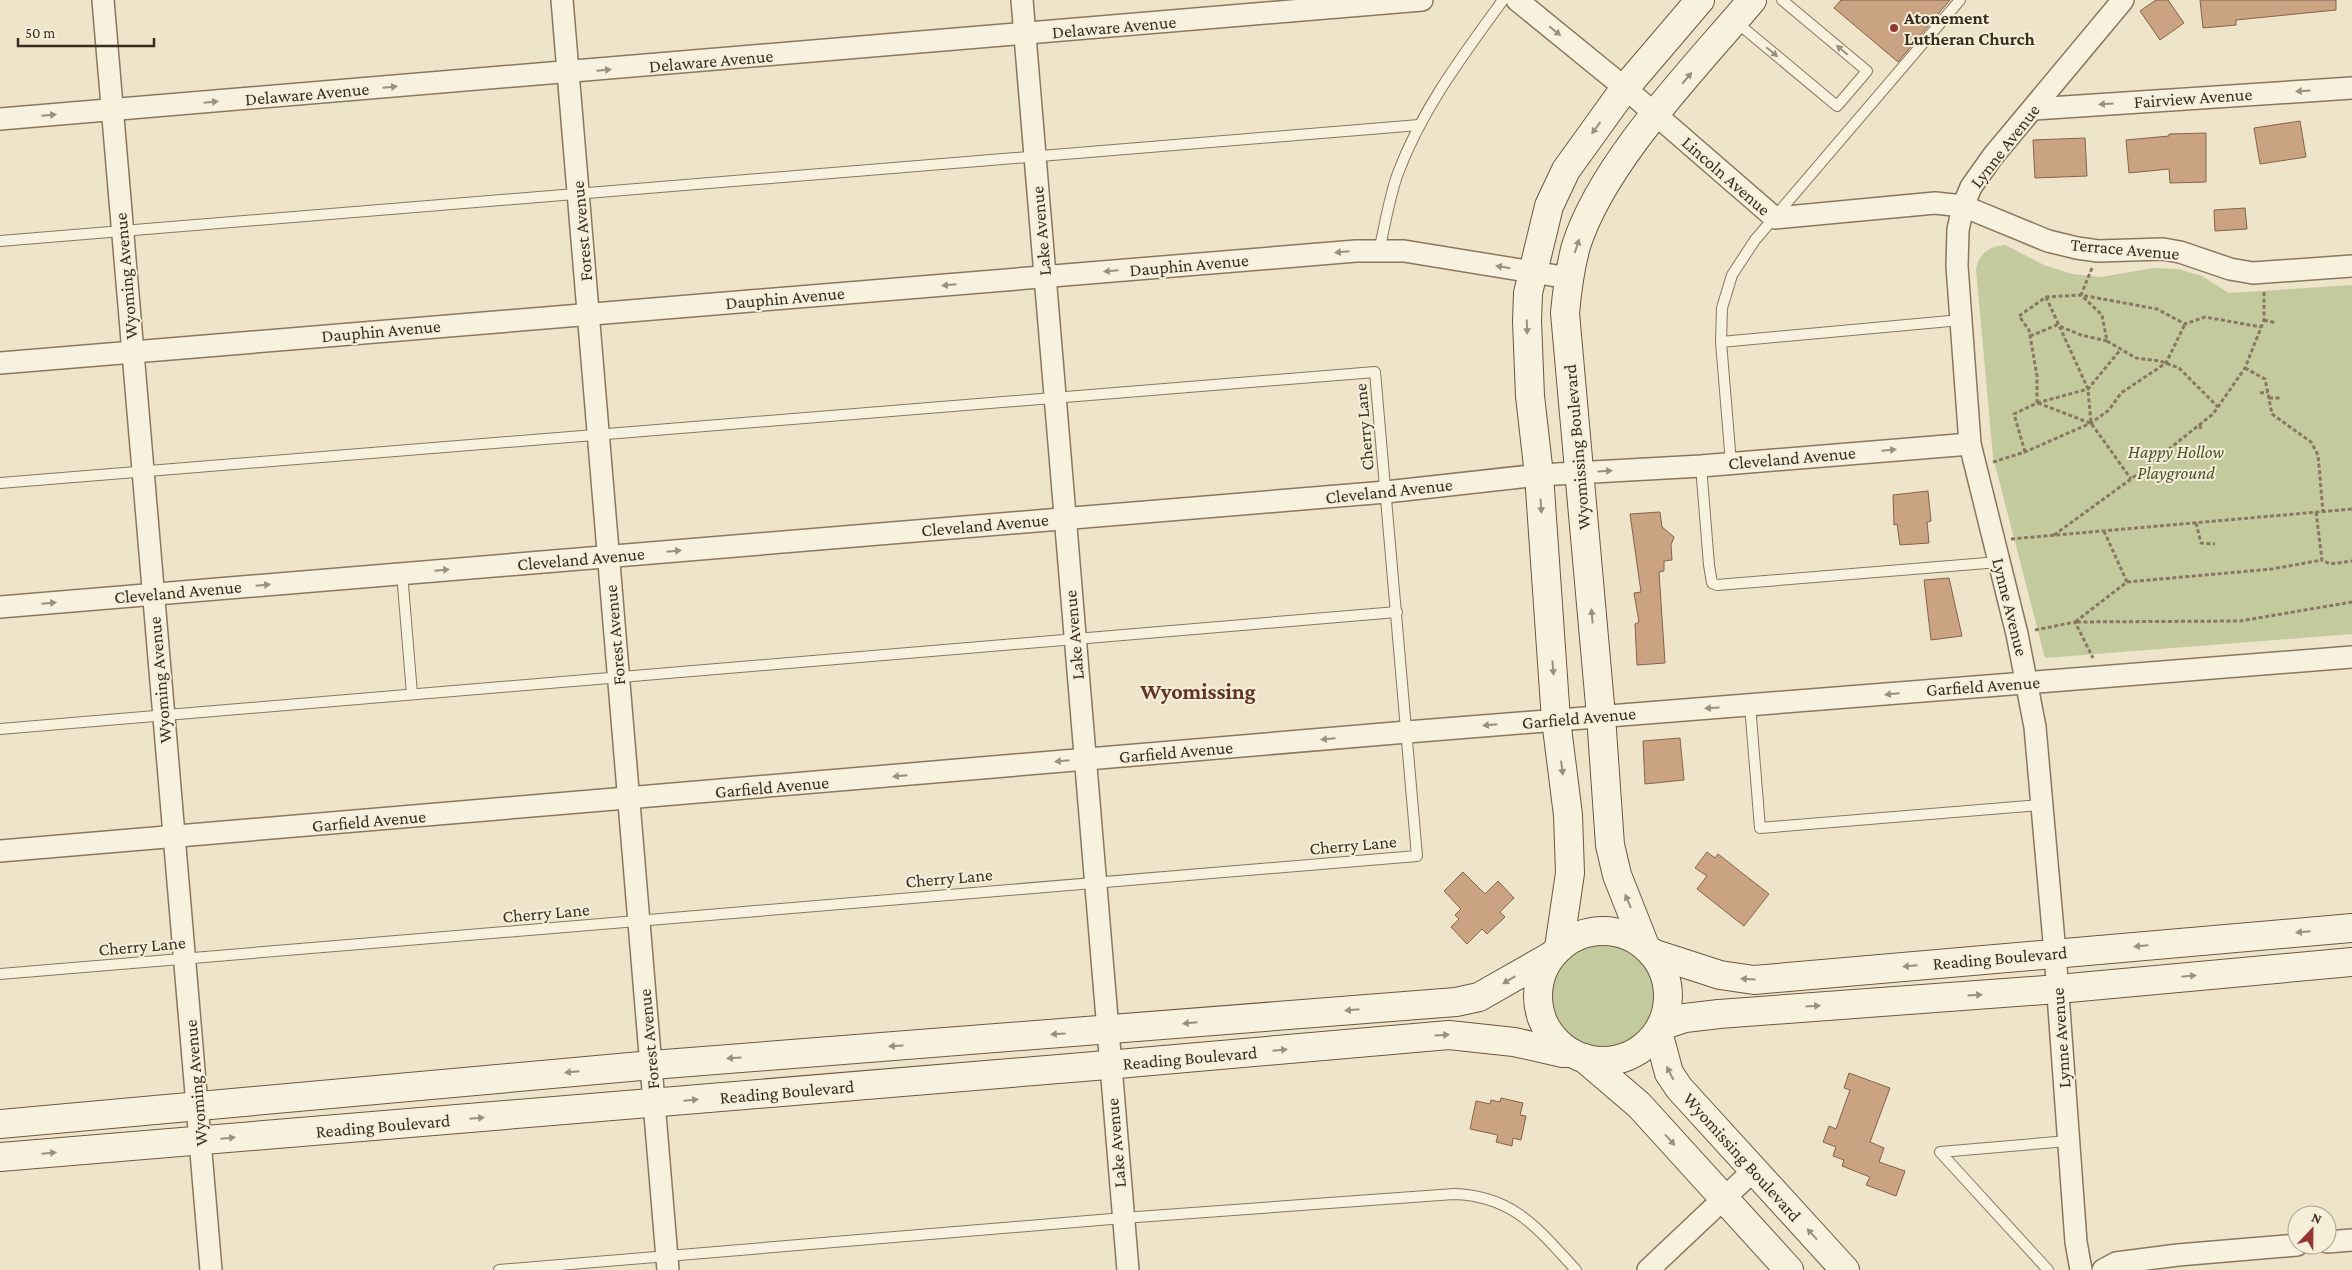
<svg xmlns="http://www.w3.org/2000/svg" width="2352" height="1270" font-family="'Crimson Pro',serif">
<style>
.green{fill:#c3cb9e}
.building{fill:#c9a382;stroke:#876346}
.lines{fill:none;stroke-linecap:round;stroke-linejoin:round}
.lane-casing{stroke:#89775f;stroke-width:12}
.street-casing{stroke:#89775f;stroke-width:24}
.secondary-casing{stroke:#6b5842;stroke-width:30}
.path{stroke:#89775f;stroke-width:3;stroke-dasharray:4 2.5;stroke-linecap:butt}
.lane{stroke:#f8f1dd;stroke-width:10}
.street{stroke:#f8f1dd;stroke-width:21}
.secondary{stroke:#f8f1dd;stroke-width:28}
.oneway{fill:#99907f}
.poi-dot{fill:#953632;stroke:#f5eed9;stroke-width:2}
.labels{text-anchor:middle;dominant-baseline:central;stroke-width:4;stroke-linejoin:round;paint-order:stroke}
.poi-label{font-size:18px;font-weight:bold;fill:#3a2f21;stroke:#f5eed9;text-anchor:start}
.street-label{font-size:18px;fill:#3a2f21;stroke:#f5eed9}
.park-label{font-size:18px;font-style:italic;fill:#485529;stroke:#f5eed9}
.district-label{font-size:22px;font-weight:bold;fill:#643423;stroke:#f5eed9}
</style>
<rect width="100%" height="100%" fill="#ede4ca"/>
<!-- green -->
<g class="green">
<path d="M2005,245L2044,265L2072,274L2101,277L2154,268L2178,269L2202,276L2229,293L2352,285V634L2045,658L1993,457L1976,269C1979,254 1989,246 2005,245Z"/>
<circle cx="1602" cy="995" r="52"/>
</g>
<!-- building -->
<g class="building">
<path d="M1841,0H1950L1898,62L1834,8Z"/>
<path d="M2156,0H2168L2184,23L2160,40L2140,11Z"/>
<path d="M2200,0H2336V10L2236,20V25L2203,28Z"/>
<path d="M2300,121L2306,157L2260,164L2254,128Z"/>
<path d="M2206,133V182L2170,183L2169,169L2129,173L2126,140L2169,136V134Z"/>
<path d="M2085,138L2087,176L2035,178L2033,140Z"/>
<path d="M2245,208L2247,229L2215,231L2214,210Z"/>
<path d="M1928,491L1931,521L1927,522L1929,543L1900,545L1897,524L1894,525L1893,495Z"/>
<path d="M1660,512L1662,527L1674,537L1671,545L1672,560L1664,561V571L1659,572L1665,663L1637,665L1635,624L1639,622L1634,593L1641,592L1630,514Z"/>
<path d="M1949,578L1962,636L1931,640L1924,580Z"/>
<path d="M1680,738L1684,780L1645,784L1643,741Z"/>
<path d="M1707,852L1715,858L1718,854L1769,894L1744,926L1697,889L1707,876L1695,868Z"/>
<path d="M1463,872L1485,894L1498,881L1514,898L1500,912L1505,917L1487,934L1482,929L1467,944L1451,927L1459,919L1455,915L1461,909L1444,891Z"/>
<path d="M1849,1073L1890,1088L1870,1142L1884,1148L1879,1162L1905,1171L1896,1196L1866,1185L1870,1177L1842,1166L1844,1160L1833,1156L1836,1147L1823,1142L1829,1126L1836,1129L1850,1090L1844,1088Z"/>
<path d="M1501,1098L1523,1103L1520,1115L1526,1116L1521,1140L1513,1138L1512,1146L1496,1142L1498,1135L1470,1129L1476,1101L1490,1104L1491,1100L1500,1102Z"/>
</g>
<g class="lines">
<defs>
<g id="lane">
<path d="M1735,21L1837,106L1867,71L1782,0"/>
<path d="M0,241L1419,125"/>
<path d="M1379,251C1385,225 1389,198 1398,173C1422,109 1463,55 1503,0"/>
<path d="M1721,342L1961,320"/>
<path d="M1731,463L1721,342L1722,308L1732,275L1755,240L1960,0"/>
<path d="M1701,466L1709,565L1712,583L1717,585L1999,562"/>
<path d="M0,483L1375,372L1417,856L0,974"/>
<path d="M402,573L412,694"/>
<path d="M1750,705L1760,828L2041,805"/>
<path d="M0,729L1397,612"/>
<path d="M499,1270L1123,1218L1454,1194C1514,1196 1538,1229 1576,1270"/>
<path d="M2048,1270L1940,1152L2068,1141"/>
</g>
<g id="street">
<path d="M103,0L211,1270"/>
<path d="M562,0L668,1270"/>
<path d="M1022,0L1128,1270"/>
<path d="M1517,0L1625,88L1775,218L1935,203L1963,206L2048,241L2077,248L2098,251L2163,249L2180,252L2230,269L2253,273L2352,266"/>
<path d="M2034,109L2352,88"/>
<path d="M0,119L1422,0"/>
<path d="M0,363L1356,251H1404L1569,278"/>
<path d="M0,607L1386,492L1539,475L1701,466L1970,444"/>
<path d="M0,851L1407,732L2352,657"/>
<path d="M2327,1242L2352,1240"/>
<path d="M1648,1270L1754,1170"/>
<path d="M2081,1270L2076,1242L2055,953L2035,727L2017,634L1970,444L1957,266L1958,230L1963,206L1971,187L1993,156L2123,0"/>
<path d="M2103,1270L2116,1263L2178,1255L2297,1245"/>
</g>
<g id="secondary">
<circle cx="1603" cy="996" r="65"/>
<path d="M1645,946L1617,875L1610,845L1601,716L1565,313C1567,291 1570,268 1576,246C1603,161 1695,68 1752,0"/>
<path d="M1559,948L1570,873L1568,815L1556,720L1539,475L1530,396L1527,321L1528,293L1549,206L1566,170L1625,88L1700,0"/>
<path d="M1652,953L1720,975L1754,980L2352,928"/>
<path d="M1661,1026L1685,1018L1719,1014L2058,989L2352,962"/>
<path d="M1658,1032L1669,1073L1679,1088L1845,1270"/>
<path d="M1584,1058L1639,1105L1789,1270"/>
<path d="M0,1124L652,1065L1456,1002L1479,997L1551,956"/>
<path d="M0,1157L1095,1066L1449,1035L1514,1042L1563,1053H1572"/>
</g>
</defs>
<!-- lane casing -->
<use href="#lane" class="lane-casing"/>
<!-- street casing -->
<use href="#street" class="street-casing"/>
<!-- secondary casing -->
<use href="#secondary" class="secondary-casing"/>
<!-- path -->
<g class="path">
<path d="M2092,268L2081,295L2157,309L2185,324L2205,317L2261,327"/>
<path d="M2046,297L2088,389L2091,423L2131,479"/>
<path d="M2264,320L2276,323"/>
<path d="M2030,336L2057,325L2081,335L2107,341"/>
<path d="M2245,368L2265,379L2272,414L2311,442L2318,455L2323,512"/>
<path d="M2260,393L2268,392"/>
<path d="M2269,398H2282"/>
<path d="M2037,403L2088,389L2121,349"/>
<path d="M2038,403L2090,423"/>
<path d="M2200,425L2201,430"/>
<path d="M2025,452L2014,414L2037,403V376L2029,330L2019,316L2046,297L2081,295L2102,315L2107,341L2136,358L2160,361L2179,368L2218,407"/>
<path d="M1993,462L2025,452L2091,423L2109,410L2121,393L2166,363L2185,324"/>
<path d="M2316,512L2322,560L2330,564L2352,561"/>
<path d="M2196,523L2201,543L2215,544"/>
<path d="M2104,531L2127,582L2075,622L2240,621L2352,602"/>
<path d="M2054,535L2131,479L2213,414L2245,368L2264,320V291"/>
<path d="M2011,539L2352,509"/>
<path d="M2127,582L2272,569L2322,560"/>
<path d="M2035,630L2075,622L2093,658"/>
</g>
<!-- lane -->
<use href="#lane" class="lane"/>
<!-- street -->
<use href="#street" class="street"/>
<!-- secondary -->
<use href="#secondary" class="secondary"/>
</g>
<!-- one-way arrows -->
<defs><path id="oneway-solid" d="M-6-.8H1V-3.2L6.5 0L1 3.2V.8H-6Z" transform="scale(1.25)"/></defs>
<g class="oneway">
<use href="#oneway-solid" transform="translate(1555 31) rotate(39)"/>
<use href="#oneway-solid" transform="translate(1842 50) rotate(-140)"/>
<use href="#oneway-solid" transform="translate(1772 52) rotate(40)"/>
<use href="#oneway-solid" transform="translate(604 70) rotate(-5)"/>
<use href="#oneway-solid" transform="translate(1687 78) rotate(-50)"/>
<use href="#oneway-solid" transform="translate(390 87) rotate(-5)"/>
<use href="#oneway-solid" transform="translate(2303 91) rotate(176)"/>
<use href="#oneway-solid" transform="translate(211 102) rotate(-5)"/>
<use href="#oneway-solid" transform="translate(2106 104) rotate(176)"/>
<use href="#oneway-solid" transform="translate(49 115) rotate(-5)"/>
<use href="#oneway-solid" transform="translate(1596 128) rotate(126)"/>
<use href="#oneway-solid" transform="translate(1577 246) rotate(-72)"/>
<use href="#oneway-solid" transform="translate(1342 252) rotate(175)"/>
<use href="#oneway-solid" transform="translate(1503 267) rotate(-171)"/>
<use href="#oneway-solid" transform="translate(1111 271) rotate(175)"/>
<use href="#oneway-solid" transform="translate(949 285) rotate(175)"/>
<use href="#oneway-solid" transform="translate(1527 327) rotate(88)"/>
<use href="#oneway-solid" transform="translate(1889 450) rotate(-5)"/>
<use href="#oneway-solid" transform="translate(1605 471) rotate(-3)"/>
<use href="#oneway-solid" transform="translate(1541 506) rotate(86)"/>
<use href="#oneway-solid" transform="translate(674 551) rotate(-5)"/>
<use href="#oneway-solid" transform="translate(442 570) rotate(-5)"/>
<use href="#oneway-solid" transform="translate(263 585) rotate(-5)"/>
<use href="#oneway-solid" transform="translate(49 603) rotate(-5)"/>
<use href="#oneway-solid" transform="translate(1592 616) rotate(-95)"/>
<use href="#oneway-solid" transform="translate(1553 668) rotate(86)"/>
<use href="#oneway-solid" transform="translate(1892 694) rotate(175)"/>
<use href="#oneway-solid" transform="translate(1712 708) rotate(176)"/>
<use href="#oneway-solid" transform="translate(1490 725) rotate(175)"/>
<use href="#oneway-solid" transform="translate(1328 739) rotate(175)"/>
<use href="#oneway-solid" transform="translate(1062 761) rotate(175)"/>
<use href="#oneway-solid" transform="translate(1562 768) rotate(83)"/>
<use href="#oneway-solid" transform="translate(900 776) rotate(175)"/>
<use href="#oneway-solid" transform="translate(1628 901) rotate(-113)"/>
<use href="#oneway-solid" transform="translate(2303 932) rotate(175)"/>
<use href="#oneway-solid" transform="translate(2141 946) rotate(175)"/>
<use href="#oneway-solid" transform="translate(1910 966) rotate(175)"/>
<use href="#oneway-solid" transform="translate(2189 976) rotate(-6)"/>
<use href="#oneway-solid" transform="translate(1748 979) rotate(-176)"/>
<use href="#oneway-solid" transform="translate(1509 980) rotate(149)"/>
<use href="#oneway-solid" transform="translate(1975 995) rotate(-4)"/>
<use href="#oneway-solid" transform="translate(1813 1006) rotate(-4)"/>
<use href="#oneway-solid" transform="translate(1352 1010) rotate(175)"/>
<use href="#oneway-solid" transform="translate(1190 1023) rotate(175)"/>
<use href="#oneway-solid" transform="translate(1058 1034) rotate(176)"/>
<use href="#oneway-solid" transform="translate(1442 1035) rotate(-4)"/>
<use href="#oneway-solid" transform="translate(896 1046) rotate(176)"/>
<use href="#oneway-solid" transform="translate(1280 1050) rotate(-5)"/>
<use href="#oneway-solid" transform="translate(734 1058) rotate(176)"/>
<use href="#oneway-solid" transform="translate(572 1072) rotate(175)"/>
<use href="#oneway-solid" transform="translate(1670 1073) rotate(-117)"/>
<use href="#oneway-solid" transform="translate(691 1100) rotate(-5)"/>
<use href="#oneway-solid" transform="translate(477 1118) rotate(-5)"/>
<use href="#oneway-solid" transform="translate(228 1138) rotate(-5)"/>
<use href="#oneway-solid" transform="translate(1670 1140) rotate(48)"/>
<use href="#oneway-solid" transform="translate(49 1153) rotate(-5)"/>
<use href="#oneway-solid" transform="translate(1812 1234) rotate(-132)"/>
</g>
<!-- markers -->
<circle class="poi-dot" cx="1894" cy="28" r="5"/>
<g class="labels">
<!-- poi labels -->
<g class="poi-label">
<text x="1904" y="18">Atonement<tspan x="1904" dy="21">Lutheran Church</tspan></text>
</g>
<!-- street labels -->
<g class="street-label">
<text transform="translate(1114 27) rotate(-5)">Delaware Avenue</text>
<text transform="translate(711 61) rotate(-5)">Delaware Avenue</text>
<text transform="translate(307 94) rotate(-5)">Delaware Avenue</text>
<text transform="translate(2193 98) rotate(-4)">Fairview Avenue</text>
<text transform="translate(2005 146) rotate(-52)">Lynne Avenue</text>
<text transform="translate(1726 176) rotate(41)">Lincoln Avenue</text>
<text transform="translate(582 231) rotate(-95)">Forest Avenue</text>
<text transform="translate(1041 231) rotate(-95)">Lake Avenue</text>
<text transform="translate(2125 249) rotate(5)">Terrace Avenue</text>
<text transform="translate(1189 265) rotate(-5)">Dauphin Avenue</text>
<text transform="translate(126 276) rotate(-95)">Wyoming Avenue</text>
<text transform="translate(785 298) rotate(-5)">Dauphin Avenue</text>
<text transform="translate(381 331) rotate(-5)">Dauphin Avenue</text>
<text transform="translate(1364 427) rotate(-95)">Cherry Lane</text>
<text transform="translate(1577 447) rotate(-95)">Wyomissing Boulevard</text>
<text transform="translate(1792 458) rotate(-5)">Cleveland Avenue</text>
<text transform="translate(1389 491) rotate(-6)">Cleveland Avenue</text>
<text transform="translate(985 525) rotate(-5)">Cleveland Avenue</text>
<text transform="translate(581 559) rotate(-5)">Cleveland Avenue</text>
<text transform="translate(178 592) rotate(-5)">Cleveland Avenue</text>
<text transform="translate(2010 607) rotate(76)">Lynne Avenue</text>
<text transform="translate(615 635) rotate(-95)">Forest Avenue</text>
<text transform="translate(1074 635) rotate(-95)">Lake Avenue</text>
<text transform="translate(160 680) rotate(-95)">Wyoming Avenue</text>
<text transform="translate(1983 686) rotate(-4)">Garfield Avenue</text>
<text transform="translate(1579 718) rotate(-5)">Garfield Avenue</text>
<text transform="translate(1176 752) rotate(-5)">Garfield Avenue</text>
<text transform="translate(772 787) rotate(-5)">Garfield Avenue</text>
<text transform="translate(369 821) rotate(-5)">Garfield Avenue</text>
<text transform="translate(1353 845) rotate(-5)">Cherry Lane</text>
<text transform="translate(949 878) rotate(-5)">Cherry Lane</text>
<text transform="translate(546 913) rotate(-5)">Cherry Lane</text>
<text transform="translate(142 946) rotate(-5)">Cherry Lane</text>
<text transform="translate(2000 958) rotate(-5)">Reading Boulevard</text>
<text transform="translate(2061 1038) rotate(-94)">Lynne Avenue</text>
<text transform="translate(649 1039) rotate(-95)">Forest Avenue</text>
<text transform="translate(1190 1058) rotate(-5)">Reading Boulevard</text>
<text transform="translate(196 1083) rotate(-95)">Wyoming Avenue</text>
<text transform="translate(787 1092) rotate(-5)">Reading Boulevard</text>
<text transform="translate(383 1126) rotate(-5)">Reading Boulevard</text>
<text transform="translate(1116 1143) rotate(-95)">Lake Avenue</text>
<text transform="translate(1742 1157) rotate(48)">Wyomissing Boulevard</text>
</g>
<!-- park labels -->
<g class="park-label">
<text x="2176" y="452">Happy Hollow<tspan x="2176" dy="21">Playground</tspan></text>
</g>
<!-- district labels -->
<g class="district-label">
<text x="1198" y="691">Wyomissing</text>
</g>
</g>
<!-- north arrow -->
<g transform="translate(2312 1230) rotate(22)"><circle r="24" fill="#f5eed9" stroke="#aaa28f"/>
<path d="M0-4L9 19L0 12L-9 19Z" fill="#953632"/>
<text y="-8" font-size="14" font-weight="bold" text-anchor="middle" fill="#3a2f21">N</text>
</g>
<!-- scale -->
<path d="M18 38v8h136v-8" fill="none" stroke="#3a2f21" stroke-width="2.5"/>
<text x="25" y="38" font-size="15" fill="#3a2f21" stroke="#f5eed9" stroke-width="4" paint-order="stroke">50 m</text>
</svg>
